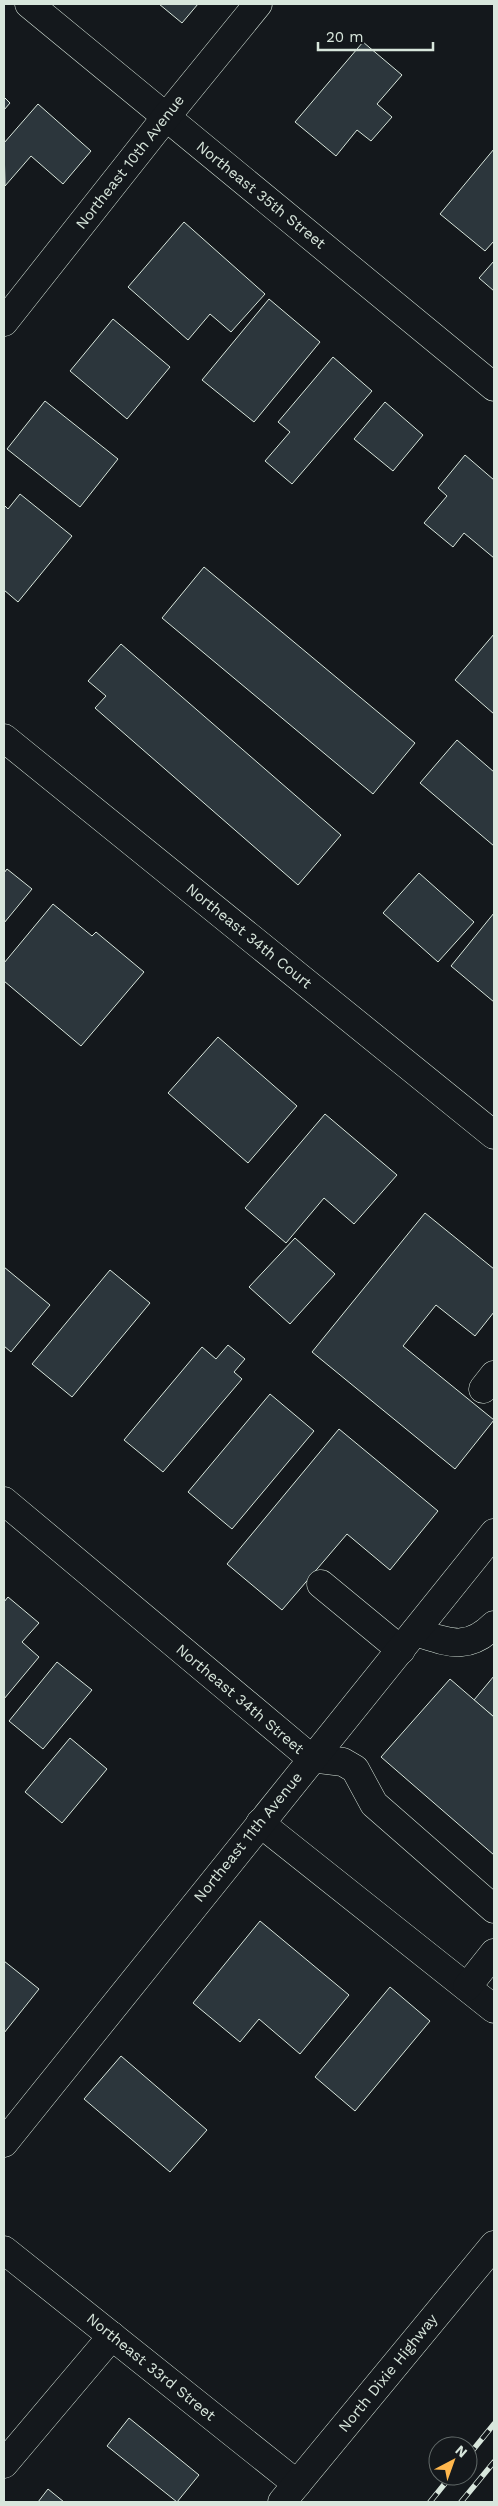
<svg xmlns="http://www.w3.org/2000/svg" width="498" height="2506" font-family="'Work Sans',sans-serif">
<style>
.building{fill:#2c363c;stroke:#d8e6dc}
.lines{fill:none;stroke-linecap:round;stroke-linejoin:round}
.minor-casing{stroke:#d8e6dc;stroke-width:29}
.major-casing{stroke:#d8e6dc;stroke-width:29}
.minor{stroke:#14181c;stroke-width:28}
.major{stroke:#14181c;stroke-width:28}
.rail-casing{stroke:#d8e6dc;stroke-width:5.5}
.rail{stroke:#14181c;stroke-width:4;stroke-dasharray:11;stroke-linecap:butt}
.labels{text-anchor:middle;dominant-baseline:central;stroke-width:4;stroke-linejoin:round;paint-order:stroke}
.street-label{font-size:15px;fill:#d8e6dc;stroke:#14181c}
</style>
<rect width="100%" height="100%" fill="#14181c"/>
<!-- building -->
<g class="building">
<path d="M159,4H198L182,23Z"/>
<path d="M363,42L402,75L377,104L392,117L371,141L357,130L336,156L295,122Z"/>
<path d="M4,97L10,103L4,110Z"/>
<path d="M38,104L91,151L63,184L31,156L5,186L4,143Z"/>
<path d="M494,149V241L485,251L440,214Z"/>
<path d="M184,222L265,294L231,332L210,314L188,340L128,287Z"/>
<path d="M494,261V291L479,278Z"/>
<path d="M269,299L320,342L254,422L202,380Z"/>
<path d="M113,319L170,367L127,419L70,371Z"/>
<path d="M333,357L372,391L292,484L265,461L290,432L278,422Z"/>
<path d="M45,401L118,459L80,507L7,449Z"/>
<path d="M385,402L423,435L393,471L354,439Z"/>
<path d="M465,455L494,480V558L464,533L453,547L424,523L447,496L438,488Z"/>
<path d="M20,494L72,536L18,602L4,590V505L8,509Z"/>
<path d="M204,567L415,743L373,794L162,618Z"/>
<path d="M494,634V714L455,680Z"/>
<path d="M121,644L341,835L298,885L95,708L106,696L88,681Z"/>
<path d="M457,740L494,772V846L420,783Z"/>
<path d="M7,869L32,889L4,923V873Z"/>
<path d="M419,873L474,922L438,962L383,913Z"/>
<path d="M53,904L92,936L96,932L144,972L81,1046L4,981V963Z"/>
<path d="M494,913V1002L451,966Z"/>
<path d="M218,1037L297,1106L248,1163L168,1093Z"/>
<path d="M325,1114L397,1175L354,1224L324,1198L286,1243L245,1208Z"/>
<path d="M425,1213L494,1269V1312L475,1336L436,1305L403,1346L494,1420L455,1469L312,1352Z"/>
<path d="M295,1238L335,1274L290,1324L249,1287Z"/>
<path d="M4,1267L50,1305L11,1352L4,1346Z"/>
<path d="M110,1270L150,1303L72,1397L32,1364Z"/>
<path d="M228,1345L245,1359L234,1372L242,1379L163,1472L124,1440L202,1347L216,1359Z"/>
<path d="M270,1394L314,1431L232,1529L188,1492Z"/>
<path d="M339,1429L438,1511L390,1570L347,1534L282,1610L227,1564Z"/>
<path d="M8,1597L39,1623L22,1642L39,1657L4,1699V1602Z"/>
<path d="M57,1662L92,1690L43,1749L9,1721Z"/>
<path d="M494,1676V1717L474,1700Z"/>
<path d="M450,1679L494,1717V1855L381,1757Z"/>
<path d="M70,1738L107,1769L62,1823L25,1792Z"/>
<path d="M260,1921L349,1995L300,2054L259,2019L240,2042L193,2003Z"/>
<path d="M4,1961L39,1989L4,2033Z"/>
<path d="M390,1987L430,2021L355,2111L315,2077Z"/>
<path d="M121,2056L207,2130L170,2172L84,2099Z"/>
<path d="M129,2418L199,2475L177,2502L107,2446Z"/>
<path d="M48,2489L64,2502H38Z"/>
</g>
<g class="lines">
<defs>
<g id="minor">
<path d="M29,4L494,387"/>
<path d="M4,322L166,117L258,4"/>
<path d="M4,738L494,1135"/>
<path d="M483,1389L494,1375"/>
<path d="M4,1501L311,1758L343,1762L355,1769L374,1804L494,1909"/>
<path d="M321,1584L401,1650"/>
<path d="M415,1632C448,1642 467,1652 494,1625"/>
<path d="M260,1823L494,2009"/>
<path d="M467,1987L494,1953"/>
<path d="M4,2143L494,1533"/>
<path d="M4,2250L297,2484"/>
<path d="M4,2464L112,2336"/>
</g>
<path id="major" d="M282,2502L494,2245"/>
</defs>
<!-- minor casing -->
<use href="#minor" class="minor-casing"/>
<!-- major casing -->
<use href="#major" class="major-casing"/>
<!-- minor -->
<use href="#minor" class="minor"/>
<!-- major -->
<use href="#major" class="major"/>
<defs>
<g id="rail">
<path d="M468,2456L494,2424"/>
<path d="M430,2502L451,2476"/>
<path d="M461,2502L494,2462"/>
</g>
</defs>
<!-- rail casing -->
<use href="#rail" class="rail-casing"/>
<!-- rail -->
<use href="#rail" class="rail"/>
</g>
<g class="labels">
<!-- street labels -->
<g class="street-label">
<text transform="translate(130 162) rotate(-52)">Northeast 10th Avenue</text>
<text transform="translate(261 195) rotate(39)">Northeast 35th Street</text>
<text transform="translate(249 936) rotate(39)">Northeast 34th Court</text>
<text transform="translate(240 1699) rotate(40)">Northeast 34th Street</text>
<text transform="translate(248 1837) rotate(-51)">Northeast 11th Avenue</text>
<text transform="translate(151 2367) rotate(39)">Northeast 33rd Street</text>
<text transform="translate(388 2373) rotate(-51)">North Dixie Highway</text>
</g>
</g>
<!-- border -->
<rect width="498" height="2506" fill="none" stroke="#d8e6dc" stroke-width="10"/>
<!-- north arrow -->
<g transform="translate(453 2461) rotate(41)"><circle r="24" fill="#14181c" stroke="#626a69"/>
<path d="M0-4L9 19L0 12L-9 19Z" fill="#ffb74d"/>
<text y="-8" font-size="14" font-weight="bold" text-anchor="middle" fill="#d8e6dc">N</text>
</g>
<!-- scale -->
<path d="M318 42v8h115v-8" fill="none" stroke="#d8e6dc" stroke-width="2.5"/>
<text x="326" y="42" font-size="15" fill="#d8e6dc" stroke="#14181c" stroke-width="4" paint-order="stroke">20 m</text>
</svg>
